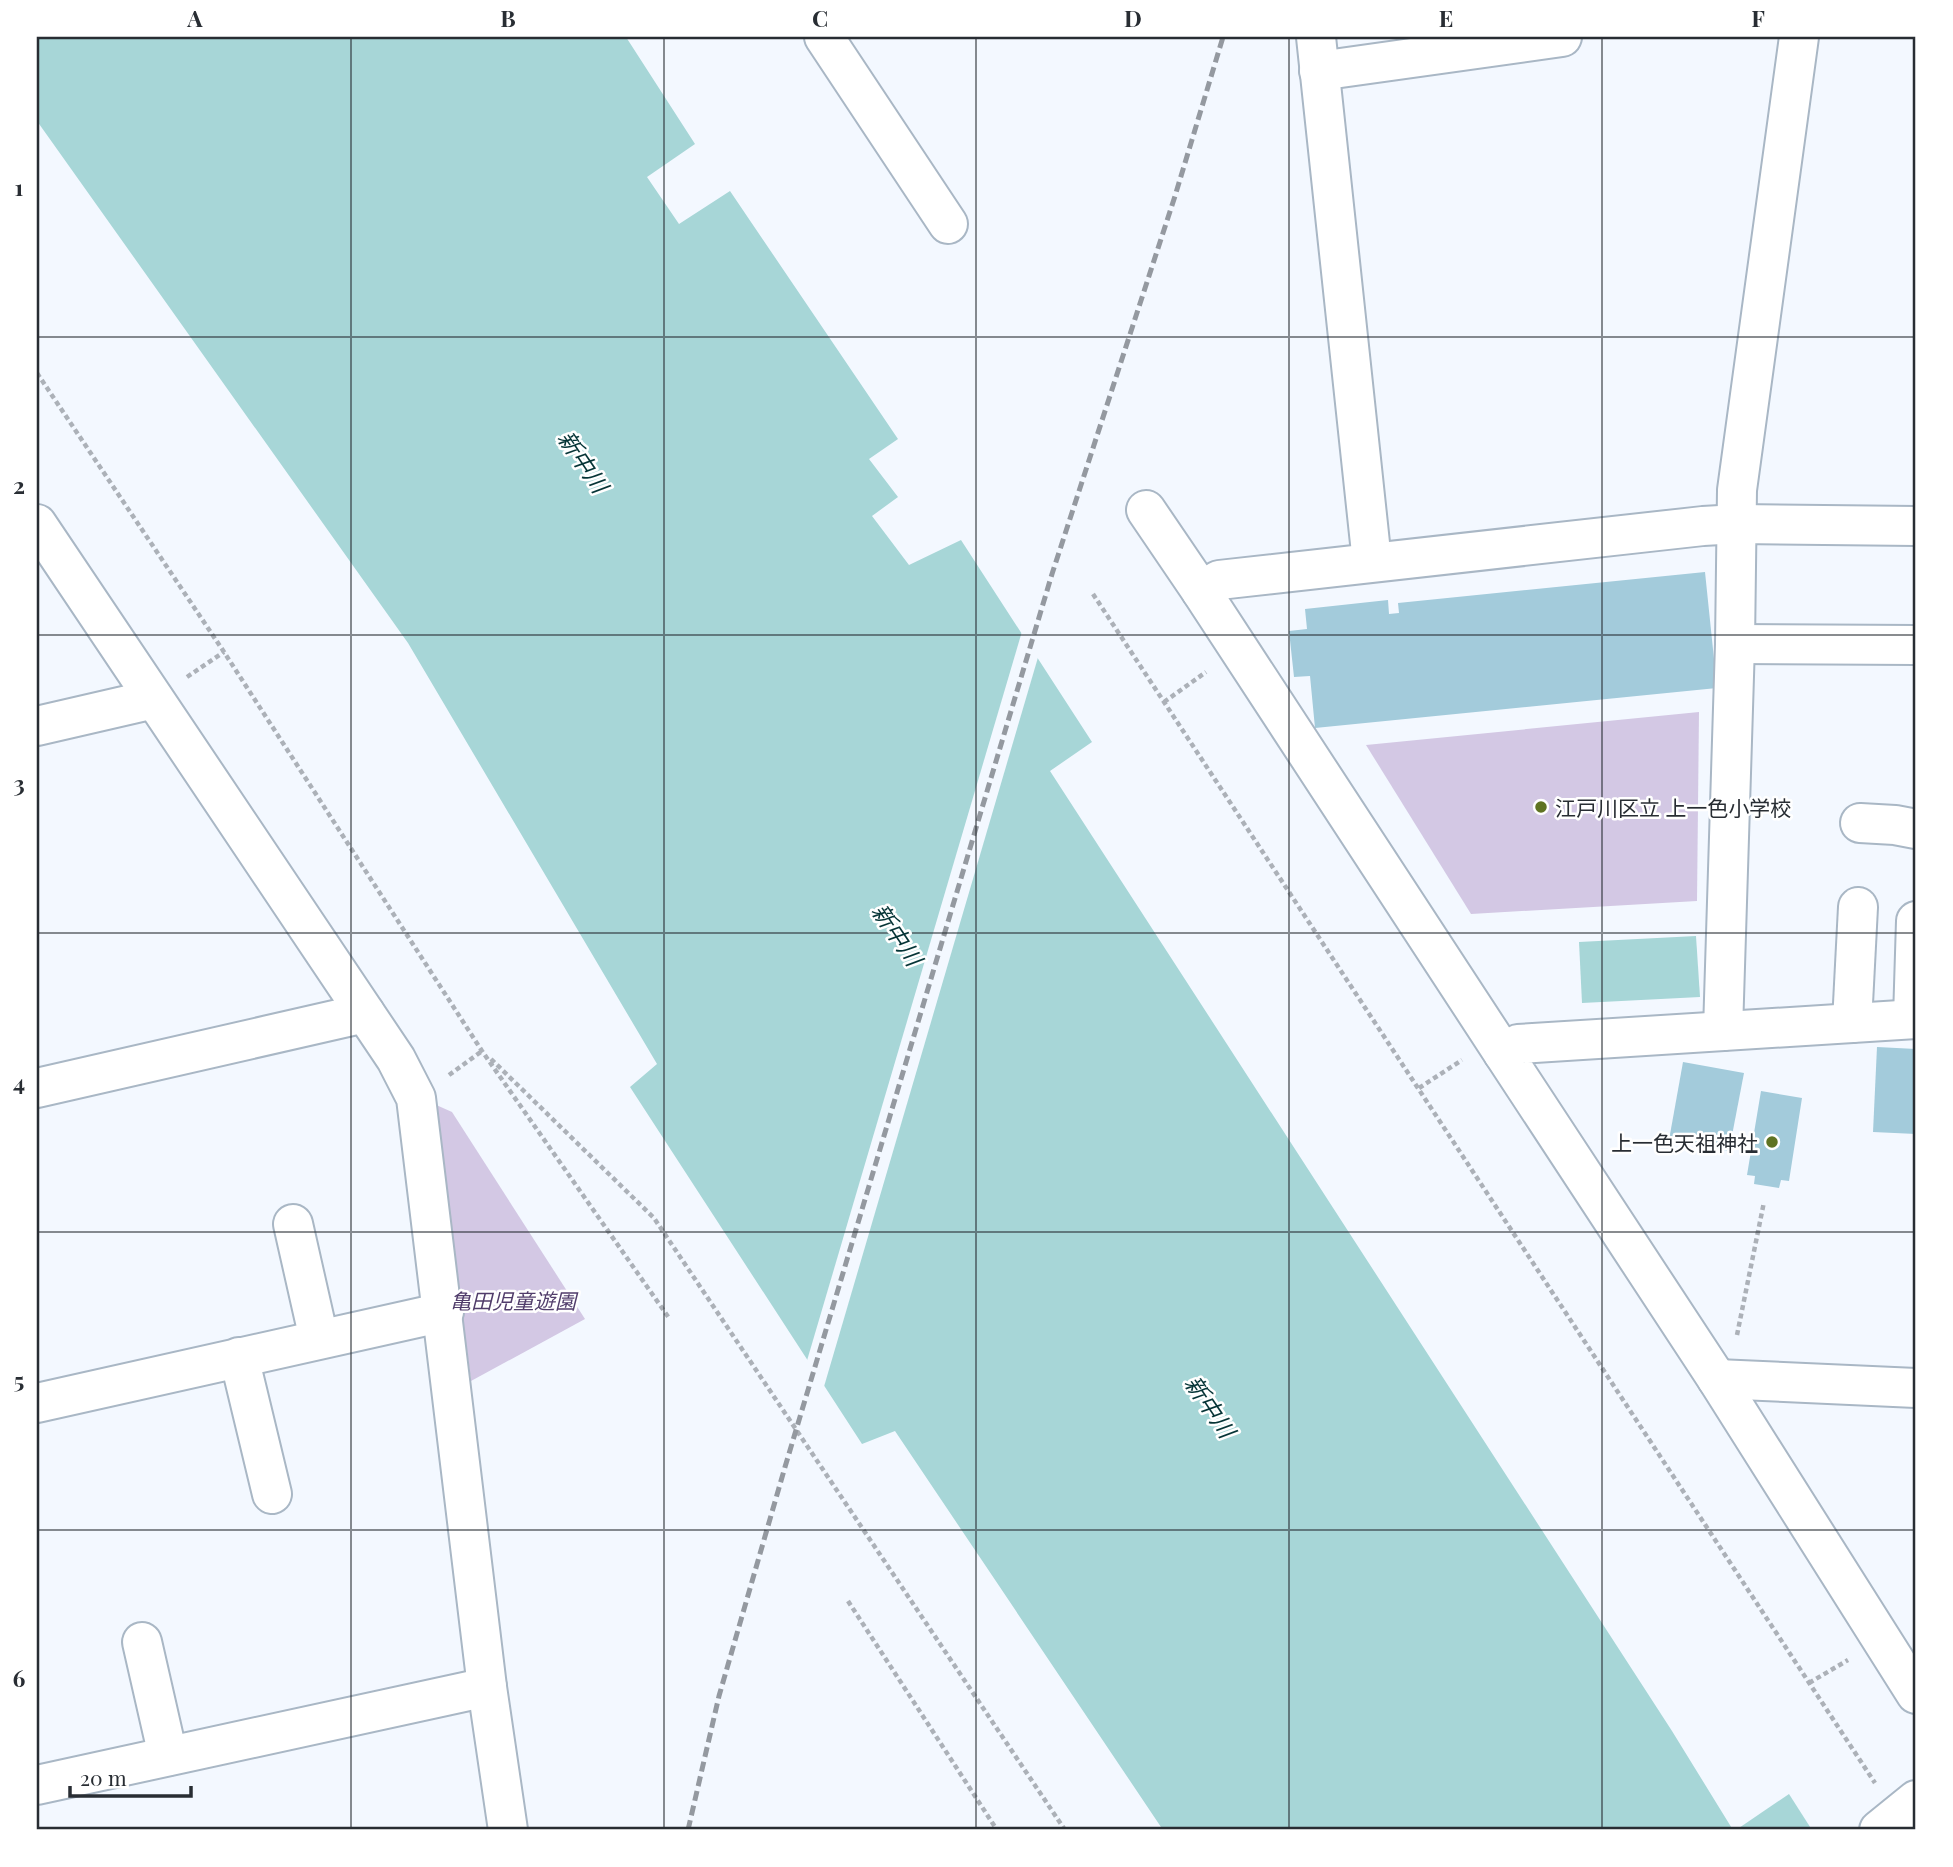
<svg xmlns="http://www.w3.org/2000/svg" width="1953" height="1867" font-family="'Playfair Display','Noto Sans JP',serif">
<style>
.green{fill:#d3c8e4}
.water{fill:#a7d6d7}
.pier{fill:#f3f8ff}
.building{fill:#a3cbdb}
.lines{fill:none;stroke-linecap:round;stroke-linejoin:round}
.minor-casing{stroke:#a9b7c5;stroke-width:42}
.major-casing{stroke:#a9b7c5;stroke-width:42}
.path{stroke:#acb1b8;stroke-width:4.5;stroke-dasharray:5 3.5;stroke-linecap:butt}
.minor{stroke:#fff;stroke-width:38}
.major{stroke:#fff;stroke-width:38}
.rail{stroke:#9499a0;stroke-width:5;stroke-dasharray:10 5;stroke-linecap:butt}
.grid{fill:none;stroke:#282d33;stroke-width:2;stroke-opacity:0.55}
.poi-dot{fill:#5f7322;stroke:#fff;stroke-width:2.5}
.labels{text-anchor:middle;dominant-baseline:central;stroke-width:5;stroke-linejoin:round;paint-order:stroke}
.poi-label{font-size:21px;fill:#282d33;stroke:#fff;text-anchor:start}
.park-label{font-size:21px;font-style:italic;fill:#513d6b;stroke:#fff}
.water-label{font-size:23px;font-style:italic;fill:#053436;stroke:#fff}
.neatline{fill:none;stroke:#282d33;stroke-width:2.5}
.grid-label{font-size:23px;text-anchor:middle;font-weight:bold;fill:#282d33}
</style>
<rect width="100%" height="100%" fill="#f3f8ff"/>
<!-- green -->
<g class="green">
<path d="M1699,712L1697,901L1471,914L1366,745Z"/>
<path d="M434,1104L452,1112L585,1319L471,1381Z"/>
</g>
<!-- water -->
<g class="water">
<path d="M37,37H626L695,144L647,177L679,224L730,191L898,439L869,459L898,497L872,516L909,565L961,540L1092,742L1050,771L1672,1731L1733,1830H1163L895,1431L862,1444L630,1087L657,1064L408,643L37,121Z"/>
<path d="M1696,936L1700,997L1582,1003L1579,942Z"/>
<path d="M1789,1794L1812,1830H1736Z"/>
</g>
<!-- pier -->
<path class="pier" d="M1023,628L1039,654L823,1390L806,1364Z"/>
<!-- building -->
<g class="building">
<path d="M1705,572L1717,688L1315,728L1310,676L1294,677L1289,631L1307,629L1305,609L1388,600L1389,614L1399,613L1398,603Z"/>
<path d="M1877,1047L1916,1049V1134L1873,1132Z"/>
<path d="M1683,1062L1744,1073L1729,1151L1669,1140Z"/>
<path d="M1761,1091L1802,1098L1789,1181L1781,1180L1779,1188L1754,1184L1755,1176L1747,1175Z"/>
</g>
<g class="lines">
<defs>
<g id="minor">
<path d="M824,37L948,224"/>
<path d="M1316,37L1372,562"/>
<path d="M1319,71L1562,37"/>
<path d="M1146,510L1201,591"/>
<path d="M37,524L396,1059L416,1098L487,1687L508,1830"/>
<path d="M1735,644L1916,645"/>
<path d="M37,726L154,699"/>
<path d="M1860,823L1895,825L1916,829"/>
<path d="M1913,1019L1916,921"/>
<path d="M1916,1019L1518,1044L1503,1053L1717,1379L1916,1694"/>
<path d="M1852,1023L1858,907"/>
<path d="M1723,1031L1735,644L1737,490L1799,37"/>
<path d="M1503,1053L1201,591L1219,580L1703,526L1738,524L1916,526"/>
<path d="M37,1088L365,1013"/>
<path d="M293,1224L319,1339"/>
<path d="M239,1357L272,1494"/>
<path d="M1717,1379L1916,1388"/>
<path d="M37,1403L444,1312"/>
<path d="M142,1642L168,1756"/>
<path d="M37,1785L487,1687"/>
</g>
<path id="major" d="M1879,1830L1916,1800"/>
</defs>
<!-- minor casing -->
<use href="#minor" class="minor-casing"/>
<!-- major casing -->
<use href="#major" class="major-casing"/>
<!-- path -->
<g class="path">
<path d="M37,373L224,652L482,1051L669,1318"/>
<path d="M1093,594L1875,1783"/>
<path d="M187,677L224,652"/>
<path d="M1164,702L1206,672"/>
<path d="M491,1059L654,1218L1065,1830"/>
<path d="M449,1075L482,1051"/>
<path d="M1419,1088L1462,1060"/>
<path d="M1737,1335L1764,1202"/>
<path d="M848,1601L997,1830"/>
<path d="M1809,1683L1848,1660"/>
</g>
<!-- minor -->
<use href="#minor" class="minor"/>
<!-- major -->
<use href="#major" class="major"/>
<!-- rail -->
<path class="rail" d="M688,1830L719,1696L785,1467L1052,574L1175,196L1223,37"/>
</g>
<!-- grid -->
<path class="grid" d="M351,37V1830M664,37V1830M976,37V1830M1289,37V1830M1602,37V1830M37,337H1916M37,635H1916M37,933H1916M37,1232H1916M37,1530H1916"/>
<!-- markers -->
<g class="poi-dot">
<circle cx="1541" cy="807" r="7"/>
<circle cx="1772" cy="1142" r="7"/>
</g>
<g class="labels">
<!-- poi labels -->
<g class="poi-label">
<text x="1555" y="807">江戸川区立 上一色小学校</text>
<text x="1758" y="1142" text-anchor="end">上一色天祖神社</text>
</g>
<!-- park labels -->
<g class="park-label">
<text x="513" y="1300">亀田児童遊園</text>
</g>
<!-- water labels -->
<g class="water-label">
<text transform="translate(584 461) rotate(56)">新中川</text>
<text transform="translate(898 934) rotate(56)">新中川</text>
<text transform="translate(1211 1406) rotate(56)">新中川</text>
</g>
</g>
<!-- border -->
<rect width="1953" height="1867" fill="none" stroke="#ffffff" stroke-width="77"/>
<!-- scale -->
<path d="M70 1786v10h121v-10" fill="none" stroke="#282d33" stroke-width="3.5"/>
<text x="80" y="1786" font-size="21" fill="#282d33" stroke="#ffffff" stroke-width="5" paint-order="stroke">20 m</text>
<rect x="38" y="38" width="1876" height="1790" class="neatline"/>
<g class="grid-label">
<text x="195" y="27">A</text>
<text x="508" y="27">B</text>
<text x="820" y="27">C</text>
<text x="1133" y="27">D</text>
<text x="1446" y="27">E</text>
<text x="1758" y="27">F</text>
<text x="19" y="196">1</text>
<text x="19" y="494">2</text>
<text x="19" y="792">3</text>
<text x="19" y="1091">4</text>
<text x="19" y="1389">5</text>
<text x="19" y="1687">6</text>
</g>
</svg>
